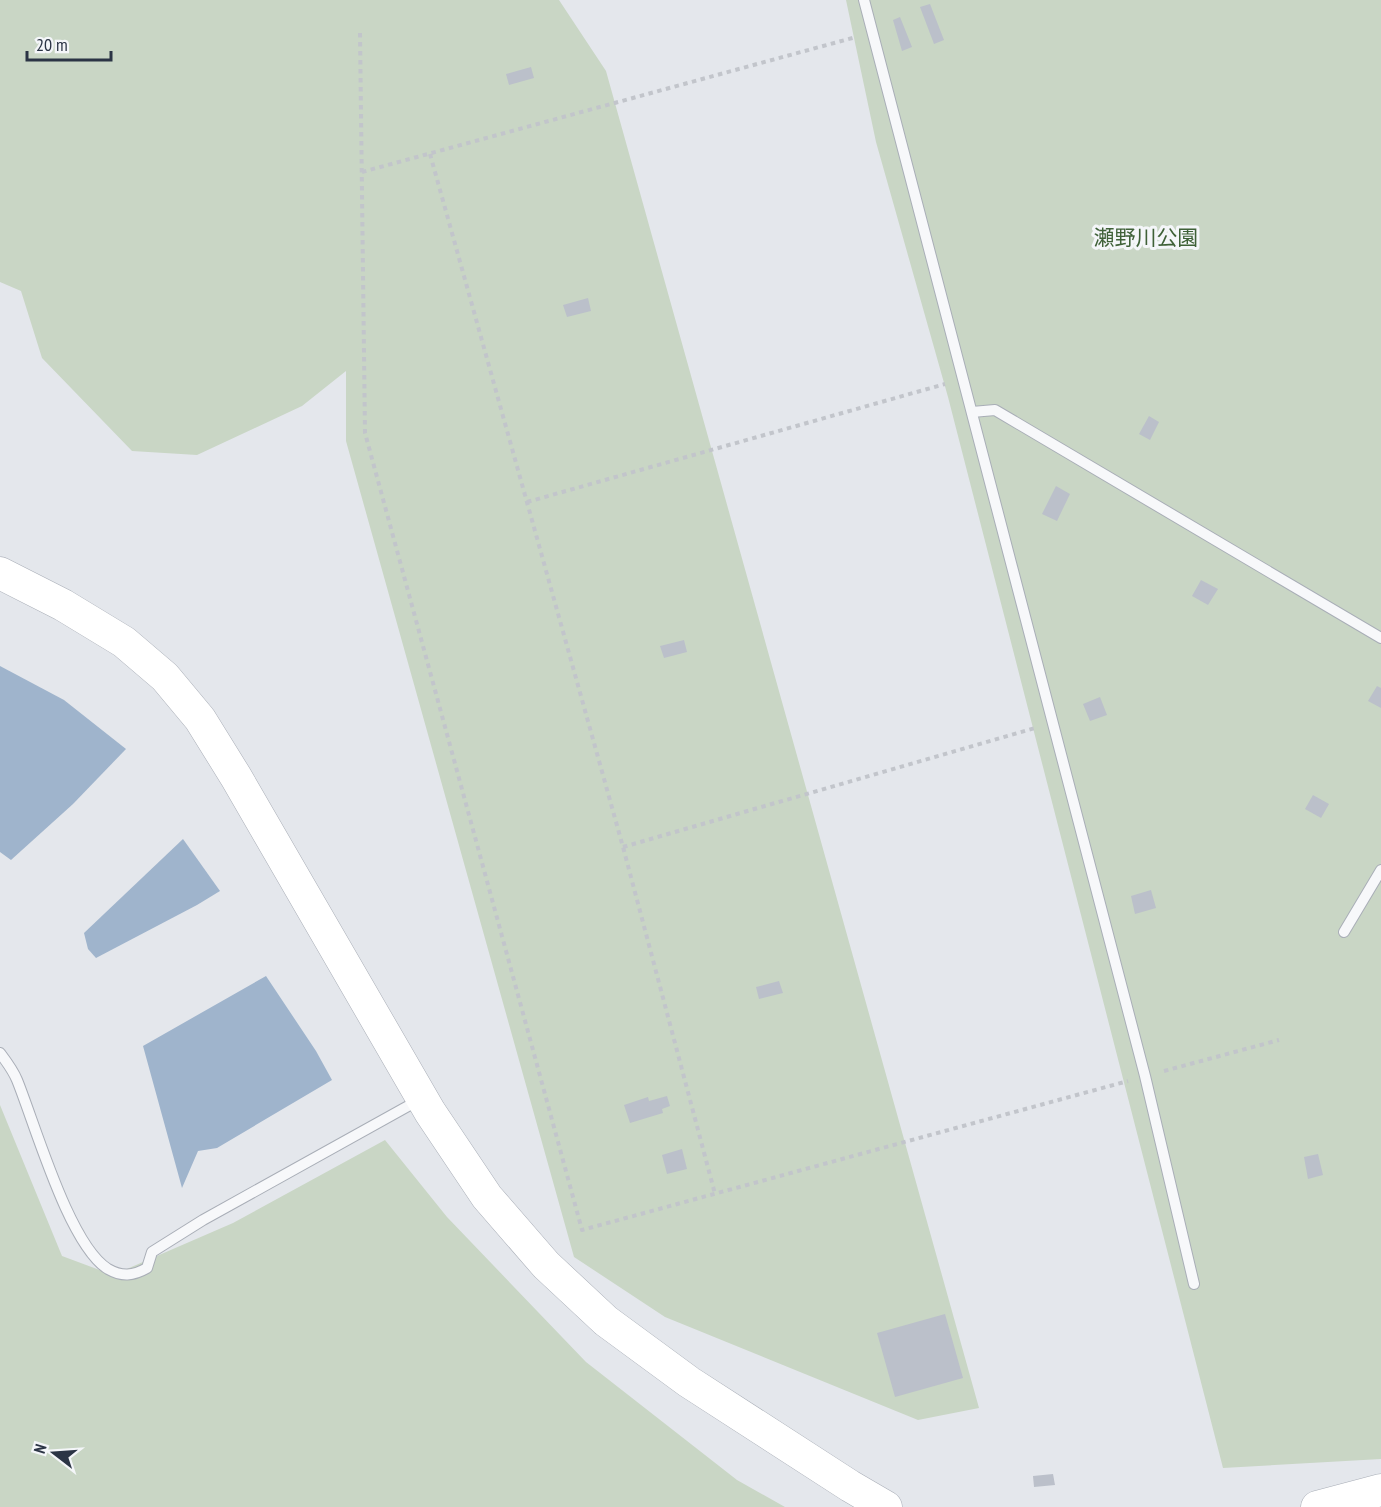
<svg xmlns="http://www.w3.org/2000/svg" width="1381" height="1507" font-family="'PT Sans Narrow','Noto Sans JP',sans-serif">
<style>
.green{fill:#c9d6c5}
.water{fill:#9fb4cc}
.building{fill:#bbc0ca}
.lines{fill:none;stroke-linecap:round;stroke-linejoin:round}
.lane-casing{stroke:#a9aeb7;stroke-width:12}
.secondary-casing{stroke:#a9aeb7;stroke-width:33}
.path{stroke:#c2c5cb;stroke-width:4;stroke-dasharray:4.5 4.5;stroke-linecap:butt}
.lane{stroke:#f7f8fa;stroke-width:10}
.secondary{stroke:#fff;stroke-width:32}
.labels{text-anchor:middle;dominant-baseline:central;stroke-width:6;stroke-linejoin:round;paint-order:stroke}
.park-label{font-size:21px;fill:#3f6138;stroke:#f4f6f9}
</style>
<rect width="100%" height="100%" fill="#e4e7ec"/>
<!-- green -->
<g class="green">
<path d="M0,0H559L606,71L979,1408L918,1420L665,1317L574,1257L346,441V371L302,406L197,455L132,451L42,358L21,291L0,282Z"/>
<path d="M846,0H1381V1459L1223,1468L948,397L876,142Z"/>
<path d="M0,1105L62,1256L113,1275L233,1223L385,1140L447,1217L586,1362L737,1480L785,1507H0Z"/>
</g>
<!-- water -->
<g class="water">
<path d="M0,666L64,700L126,749L73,804L11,860L0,852Z"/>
<path d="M183,839L220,891L197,905L96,958L88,949L84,933Z"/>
<path d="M266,976L316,1051L332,1080L217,1148L198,1151L182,1188L143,1046Z"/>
</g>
<!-- building -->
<g class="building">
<path d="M930,4L944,40L934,44L920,7Z"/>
<path d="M900,17L912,47L902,51L893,20Z"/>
<path d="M531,67L534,78L509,85L506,74Z"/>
<path d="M588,298L591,311L567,317L563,305Z"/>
<path d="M1149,416L1159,422L1150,440L1139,434Z"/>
<path d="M1056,486L1070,494L1057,521L1042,514Z"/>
<path d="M1201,580L1218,589L1208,605L1192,596Z"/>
<path d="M684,640L687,652L664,658L660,646Z"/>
<path d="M1377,686L1381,688V708L1368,701Z"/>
<path d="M1100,697L1107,715L1090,721L1083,704Z"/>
<path d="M1313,795L1329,804L1321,818L1305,809Z"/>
<path d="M1151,890L1156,908L1135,914L1131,896Z"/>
<path d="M779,981L783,993L759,999L756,987Z"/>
<path d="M667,1096L670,1106L662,1109L663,1113L630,1123L624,1105L648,1097L649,1101Z"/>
<path d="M682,1149L687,1169L667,1174L662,1155Z"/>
<path d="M1318,1154L1323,1175L1308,1179L1304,1157Z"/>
<path d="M945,1314L963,1378L895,1397L877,1333Z"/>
<path d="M1053,1474L1055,1485L1034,1487L1033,1476Z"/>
</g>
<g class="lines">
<defs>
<g id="lane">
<path d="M864,0L1145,1076L1194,1284"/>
<path d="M972,412L995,410L1381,638"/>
<path d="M1344,932L1381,870"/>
<path d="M0,1053C6,1061 13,1070 17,1080C35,1124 69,1245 108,1269C122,1277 133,1276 147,1268L152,1252L203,1220L419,1100"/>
</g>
<g id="secondary">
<path d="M0,573L63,605L124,642L165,677L200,719L236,777L430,1112L487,1197L546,1265L606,1321L689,1382L850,1486L886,1507"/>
<path d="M1317,1507L1381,1490"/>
</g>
</defs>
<!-- lane casing -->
<use href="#lane" class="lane-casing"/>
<!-- secondary casing -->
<use href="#secondary" class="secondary-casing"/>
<!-- path -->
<g class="path">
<path d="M360,33L365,433L582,1230L1128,1081"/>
<path d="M430,154L623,847L715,1194"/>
<path d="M362,172L856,37"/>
<path d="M527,502L945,384"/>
<path d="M623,847L1035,728"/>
<path d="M1164,1071L1279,1040"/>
</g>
<!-- lane -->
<use href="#lane" class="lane"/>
<!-- secondary -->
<use href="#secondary" class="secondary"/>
</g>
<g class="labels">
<!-- park labels -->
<g class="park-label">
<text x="1146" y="237">瀬野川公園</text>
</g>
</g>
<!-- north arrow -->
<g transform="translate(54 1453) rotate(287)" stroke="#f4f6f9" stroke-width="4.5" paint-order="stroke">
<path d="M0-4.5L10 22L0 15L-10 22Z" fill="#2b3445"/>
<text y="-9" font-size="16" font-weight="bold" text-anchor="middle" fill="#2b3445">N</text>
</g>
<!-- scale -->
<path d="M27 51v9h84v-9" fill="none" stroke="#2b3445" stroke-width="3"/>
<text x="36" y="51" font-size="18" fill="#2b3445" stroke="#f4f6f9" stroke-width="4.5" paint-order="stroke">20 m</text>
</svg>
